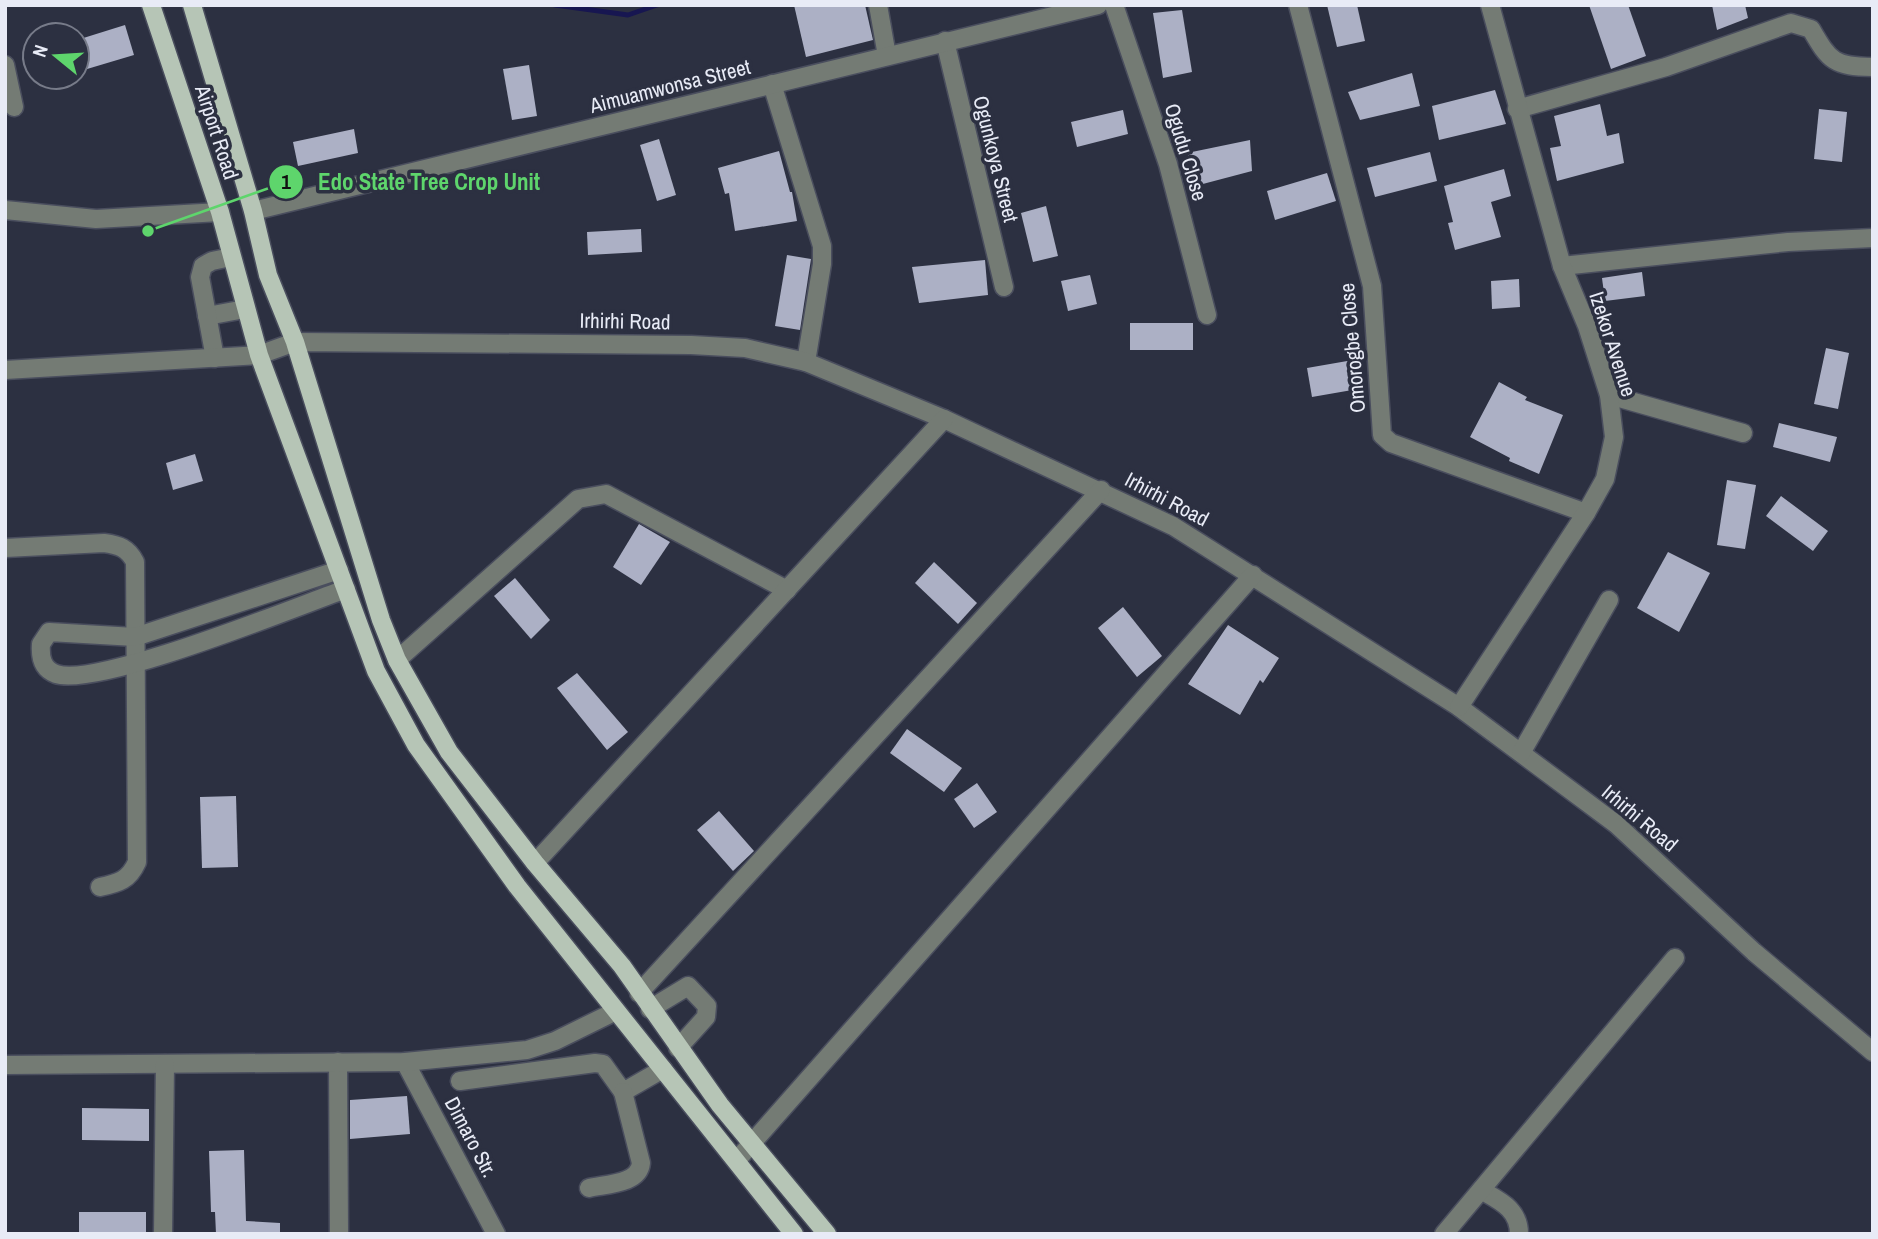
<svg xmlns="http://www.w3.org/2000/svg" width="1878" height="1239" font-family="'Archivo Narrow',sans-serif">
<style>
.lines{fill:none;stroke-linecap:round;stroke-linejoin:round}
.stream{stroke:#171651;stroke-width:5}
.building{fill:#acb0c5}
.minor-casing{stroke:#4a4e5e;stroke-width:21}
.major-casing{stroke:#4a4e5e;stroke-width:21}
.minor{stroke:#747b74;stroke-width:18}
.major{stroke:#b6c5b6;stroke-width:18}
.labels{text-anchor:middle;dominant-baseline:central;stroke-width:7;stroke-linejoin:round;paint-order:stroke}
.street-label{font-size:21px;fill:#e8ebf6;stroke:#2c3041}
.leader{fill:none;stroke:#5ed56c;stroke-width:2.5}
.callout-dot{fill:#5ed56c;stroke:#2c3041;stroke-width:2.5}
.mark-label{font-size:21px;text-anchor:middle;font-weight:bold;fill:#111}
.callout-label{font-size:23px;text-anchor:middle;font-weight:bold;fill:#5ed56c;stroke:#2c3041;stroke-width:7;stroke-linejoin:round;paint-order:stroke}
</style>
<rect width="100%" height="100%" fill="#2c3041"/>
<g class="lines">
<!-- stream -->
<path class="stream" d="M555,5L628,15L657,5"/>
</g>
<!-- building -->
<g class="building">
<path d="M794,5H865L873,40L806,57Z"/>
<path d="M1327,5H1357L1365,41L1337,47Z"/>
<path d="M1589,5H1628L1646,56L1611,69Z"/>
<path d="M1712,5H1745L1748,18L1717,30Z"/>
<path d="M1182,10L1192,72L1163,78L1153,13Z"/>
<path d="M125,25L134,55L77,72V40Z"/>
<path d="M529,65L537,116L512,120L503,69Z"/>
<path d="M1412,73L1420,106L1360,120L1348,92Z"/>
<path d="M1495,90L1506,124L1439,140L1432,106Z"/>
<path d="M1600,104L1607,136L1619,133L1624,163L1557,181L1550,148L1561,146L1554,116Z"/>
<path d="M1819,109L1847,112L1842,162L1814,159Z"/>
<path d="M1123,110L1128,134L1077,147L1071,122Z"/>
<path d="M354,129L358,153L298,166L293,142Z"/>
<path d="M659,139L676,195L657,201L640,145Z"/>
<path d="M1250,140L1252,171L1199,185L1187,153Z"/>
<path d="M779,151L790,192H792L797,221L735,231L729,193L725,194L718,168Z"/>
<path d="M1430,152L1437,181L1375,197L1367,168Z"/>
<path d="M1504,169L1511,196L1491,202L1501,237L1455,250L1448,223L1453,222L1444,186Z"/>
<path d="M1327,173L1336,201L1275,220L1267,191Z"/>
<path d="M1046,206L1058,256L1033,262L1021,213Z"/>
<path d="M641,229L642,252L588,255L587,232Z"/>
<path d="M787,255L811,259L800,330L775,326Z"/>
<path d="M985,260L988,295L919,303L912,267Z"/>
<path d="M1642,272L1645,296L1605,301L1602,278Z"/>
<path d="M1090,275L1097,304L1068,311L1061,281Z"/>
<path d="M1519,279L1520,307L1492,309L1491,281Z"/>
<rect x="1130" y="323" width="63" height="27"/>
<path d="M1826,348L1849,353L1838,409L1814,404Z"/>
<path d="M1353,360L1358,389L1312,397L1307,368Z"/>
<path d="M1499,382L1527,397L1525,400L1563,415L1539,474L1509,461L1510,458L1470,437Z"/>
<path d="M1779,423L1837,437L1830,462L1773,447Z"/>
<path d="M195,454L203,481L173,490L166,463Z"/>
<path d="M1727,480L1756,485L1745,549L1717,545Z"/>
<path d="M1781,496L1828,531L1813,551L1766,516Z"/>
<path d="M639,524L670,542L641,585L613,567Z"/>
<path d="M1668,552L1710,573L1679,632L1637,608Z"/>
<path d="M934,562L977,603L958,624L915,583Z"/>
<path d="M515,578L550,620L531,639L494,596Z"/>
<path d="M1123,607L1162,656L1137,677L1098,628Z"/>
<path d="M1228,625L1279,658L1263,683L1260,680L1240,715L1188,684Z"/>
<path d="M577,673L628,732L607,750L557,688Z"/>
<path d="M907,729L962,768L944,792L890,753Z"/>
<path d="M977,783L997,812L974,828L954,799Z"/>
<path d="M236,796L238,867L202,868L200,797Z"/>
<path d="M719,811L754,851L733,871L697,830Z"/>
<path d="M407,1096L410,1134L350,1139V1100Z"/>
<path d="M82,1108L149,1109V1141L82,1140Z"/>
<path d="M244,1150L246,1221L280,1223V1234H216L215,1212H211L209,1151Z"/>
<rect x="79" y="1212" width="67" height="22"/>
</g>
<g class="lines">
<defs>
<g id="minor">
<path d="M878,5L887,56"/>
<path d="M1114,5L1168,164L1207,315"/>
<path d="M1298,5L1372,286L1382,435L1391,443L1586,513"/>
<path d="M945,41L1004,287"/>
<path d="M5,65L14,107"/>
<path d="M772,84L822,246V264L806,362"/>
<path d="M1517,109L1666,67L1791,23L1811,29C1830,62 1834,66 1873,67"/>
<path d="M5,210L96,219L220,212"/>
<path d="M253,211L1098,5"/>
<path d="M1562,266L1788,242L1873,238"/>
<path d="M207,316L245,309"/>
<path d="M215,358L200,277L203,266L212,261L231,257"/>
<path d="M5,370L259,355L295,342L691,345L745,348L806,362L944,419L1173,526L1459,707L1616,824L1754,952L1873,1052"/>
<path d="M1609,395L1743,433"/>
<path d="M5,548L104,543C119,545 128,548 135,562L137,862C129,880 119,883 100,887"/>
<path d="M339,570L135,637L49,632L41,644C40,657 42,669 56,674C98,688 295,607 346,589"/>
<path d="M397,660L578,499L606,494L787,590"/>
<path d="M1459,707L1586,513L1605,479L1614,437L1609,395L1587,326L1562,266L1490,5"/>
<path d="M1521,753L1609,600"/>
<path d="M535,863L944,419"/>
<path d="M639,993L1101,490"/>
<path d="M650,1009L688,986L707,1006L706,1017L678,1048"/>
<path d="M338,1062L339,1234"/>
<path d="M405,1062L496,1234"/>
<path d="M5,1065L405,1062L527,1050L555,1041L616,1011"/>
<path d="M460,1081L595,1063L603,1064L623,1092L663,1069"/>
<path d="M737,1160L1253,575"/>
<path d="M589,1188C607,1184 639,1184 641,1163L623,1092"/>
<path d="M1481,1190C1500,1201 1519,1209 1519,1234"/>
<path d="M163,1234L165,1064"/>
<path d="M1444,1234L1675,958"/>
</g>
<g id="major">
<path d="M151,5L220,212L259,355L376,671L416,745L517,886L794,1234"/>
<path d="M192,5L253,211L268,275L295,342L381,620L397,660L449,752L535,863L622,966L720,1105L827,1234"/>
</g>
</defs>
<!-- minor casing -->
<use href="#minor" class="minor-casing"/>
<!-- major casing -->
<use href="#major" class="major-casing"/>
<!-- minor -->
<use href="#minor" class="minor"/>
<!-- major -->
<use href="#major" class="major"/>
</g>
<g class="labels">
<!-- street labels -->
<g class="street-label">
<text transform="translate(670 86) rotate(-14)">Aimuamwonsa Street</text>
<text transform="translate(217 132) rotate(72)">Airport Road</text>
<text transform="translate(1186 152) rotate(73)">Ogudu Close</text>
<text transform="translate(996 159) rotate(76)">Ogunkoya Street</text>
<text transform="translate(625 321) rotate(1)">Irhirhi Road</text>
<text transform="translate(1613 344) rotate(72)">Izekor Avenue</text>
<text transform="translate(1352 348) rotate(-95)">Omorogbe Close</text>
<text transform="translate(1167 499) rotate(28)">Irhirhi Road</text>
<text transform="translate(1640 818) rotate(40)">Irhirhi Road</text>
<text transform="translate(471 1137) rotate(62)">Dimaro Str.</text>
</g>
</g>
<!-- callouts -->
<path class="leader" d="M148 231L286 182"/>
<g class="callout-dot">
<circle cx="148" cy="231" r="7"/>
<circle cx="286" cy="182" r="18"/>
</g>
<g class="mark-label">
<text x="286" y="189">1</text>
</g>
<g class="callout-label">
<text x="429" y="190">Edo State Tree Crop Unit</text>
</g>
<!-- border -->
<rect width="1878" height="1239" fill="none" stroke="#e8ebf6" stroke-width="14"/>
<!-- north arrow -->
<g transform="translate(56 56) rotate(288)"><circle r="33" fill="#2c3041" stroke="#777b89" stroke-width="2"/>
<path d="M0-5L12 26L0 18L-12 26Z" fill="#5ed56c"/>
<text y="-10" font-size="19" font-weight="bold" text-anchor="middle" fill="#e8ebf6">N</text>
</g>
</svg>
